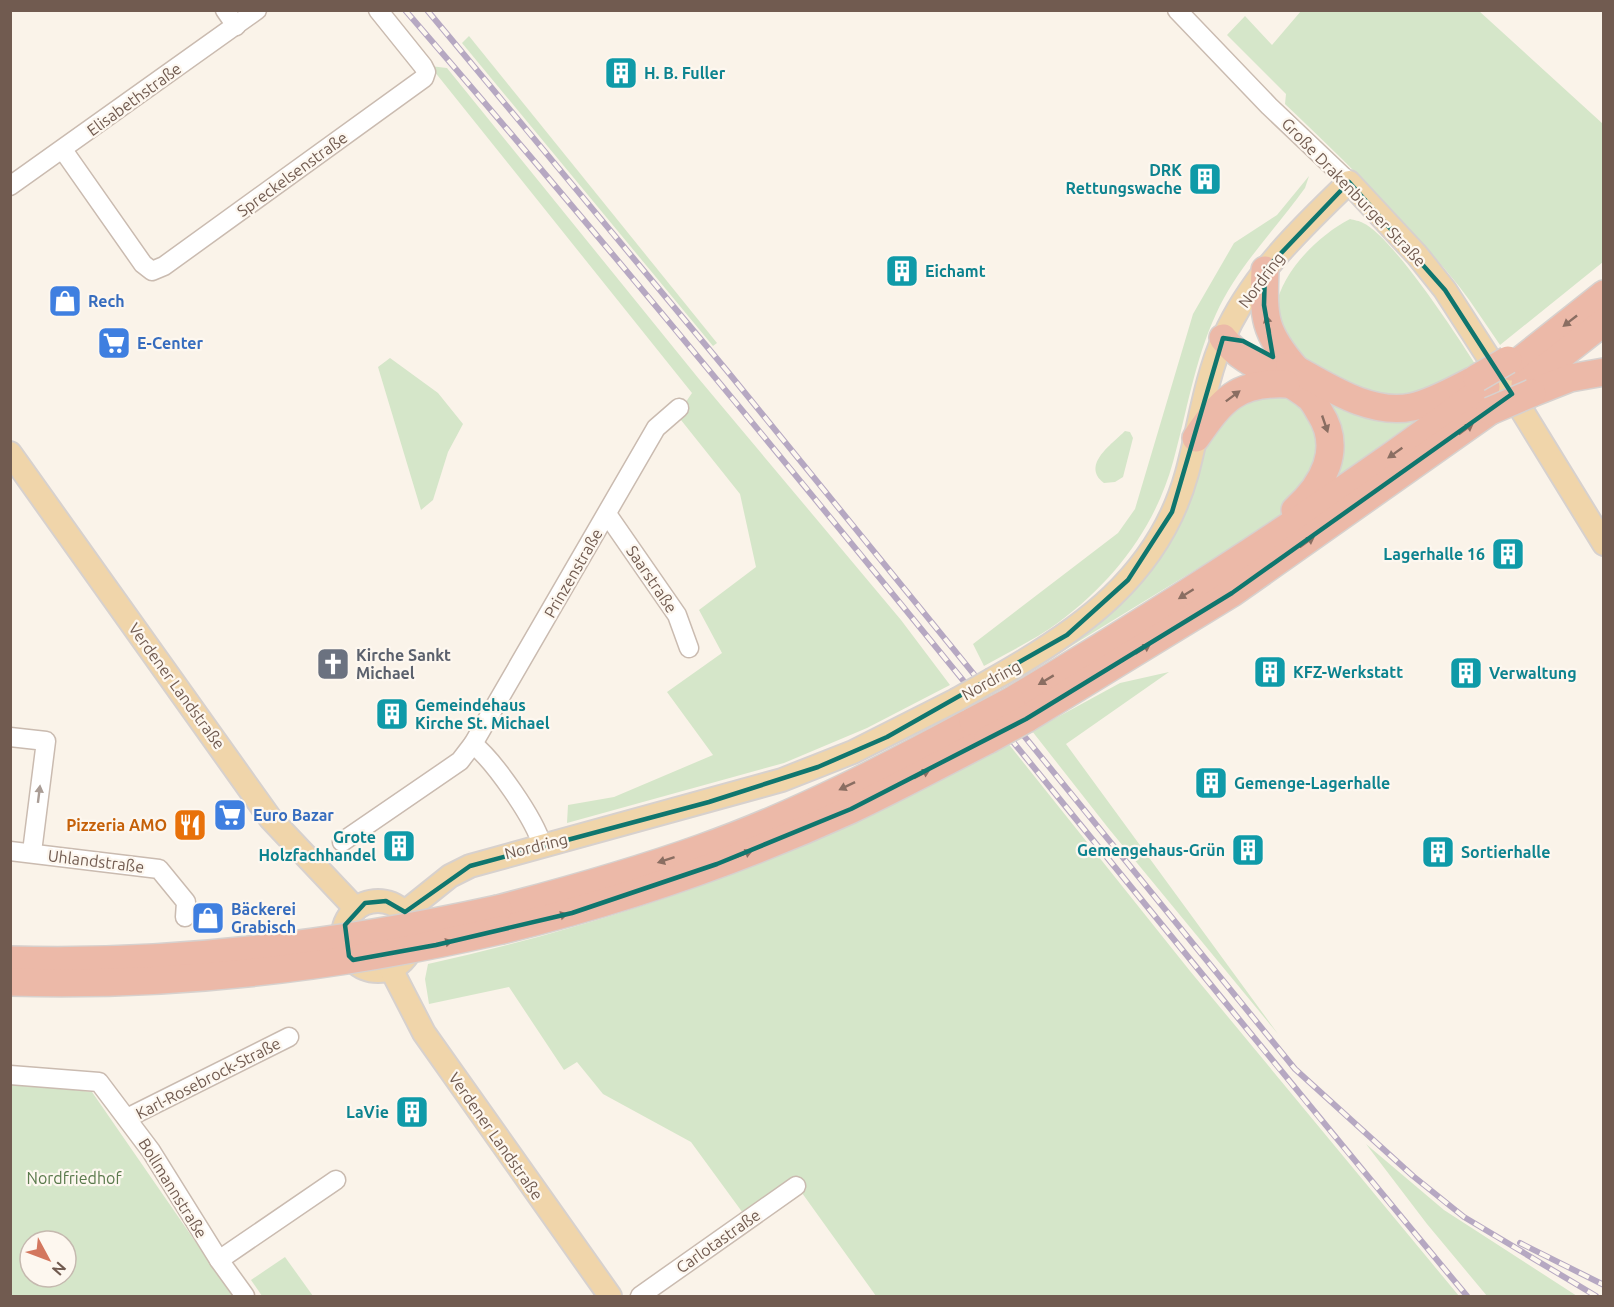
<svg xmlns="http://www.w3.org/2000/svg" width="1614" height="1307" font-family="Ubuntu,sans-serif">
<style>
.green{fill:#d5e6c9;fill-rule:evenodd}
.lines{fill:none;stroke-linecap:round;stroke-linejoin:round}
.minor-casing{stroke:#cabbb0;stroke-width:21}
.major-casing{stroke:#d7d1ce;stroke-width:26}
.highway-casing{stroke:#d7d1ce;stroke-width:30}
.minor{stroke:#fff;stroke-width:18}
.major{stroke:#f0d5aa;stroke-width:22}
.highway{stroke:#ecb9a8;stroke-width:27}
.rail-casing{stroke:#b6a8c2;stroke-width:6}
.rail{stroke:#fdf7ef;stroke-width:4;stroke-dasharray:11;stroke-linecap:butt}
.major-bridge-casing{stroke:#d7d1ce;stroke-width:26;stroke-linecap:butt}
.highway-bridge-casing{stroke:#d7d1ce;stroke-width:30;stroke-linecap:butt}
.major-bridge{stroke:#f0d5aa;stroke-width:22}
.highway-bridge{stroke:#ecb9a8;stroke-width:27}
.oneway{fill:#8a6e62}
.oneway2{fill:#aa9d96}
.marked{fill:none;stroke:#0f766e;stroke-width:4.5;stroke-linejoin:round}
.labels{text-anchor:middle;dominant-baseline:central;stroke-width:4.5;stroke-linejoin:round;paint-order:stroke}
.culture-label{font-size:16px;font-weight:bold;fill:#0d838f;stroke:#fdf7ef;text-anchor:start}
.street-label{font-size:16px;fill:#715b50;stroke:#fdf7ef}
.shop-label{font-size:16px;font-weight:bold;fill:#366cbe;stroke:#fdf7ef;text-anchor:start}
.worship-label{font-size:16px;font-weight:bold;fill:#5b616d;stroke:#fdf7ef;text-anchor:start}
.food-label{font-size:16px;font-weight:bold;fill:#c56008;stroke:#fdf7ef;text-anchor:end}
.park-label{font-size:16px;fill:#5a7a4c;stroke:#fdf7ef}
</style>
<rect width="100%" height="100%" fill="#faf3e9"/>
<!-- green -->
<g class="green">
<path d="M1301,11H1479L1603,124V262L1500,345C1486,325 1473,304 1458,285C1405,220 1346,162 1285,104L1286,94L1227,35L1245,16L1272,45Z"/>
<path d="M469,36L717,343L713,346L462,43Z"/>
<path d="M430,66L447,68L699,379L901,620L950,685L867,728L784,763L567,823L568,805L614,797L713,755L667,692L722,653L699,610L756,567L740,494L677,415L692,393Z"/>
<path d="M1309,176L1305,188C1276,229 1237,267 1216,314C1194,362 1187,412 1173,462C1155,528 1113,582 1059,622C1036,639 1009,652 984,666L973,644L1118,533L1135,509L1193,314L1234,243L1277,215Z"/>
<path d="M1350,219C1354,220 1360,221 1363,223C1391,235 1457,335 1475,364L1427,392L1391,399L1319,372L1283,344C1281,333 1275,318 1276,307C1282,271 1319,235 1350,219Z"/>
<path d="M1245,351L1426,413L1331,481L1336,430Z"/>
<path d="M390,358L438,393L463,424L448,452L433,500L421,510L378,367Z"/>
<path d="M1247,393L1295,394L1325,448L1287,511L1223,553L1001,689L997,685L1100,621L1206,440Z"/>
<path d="M1125,431L1130,432L1133,438L1123,477L1115,482L1104,483C1081,465 1111,445 1125,431Z"/>
<path d="M1169,672L1066,744L1278,1034L1109,829L1032,731L1120,683Z"/>
<path d="M1007,742L1190,971L1459,1296H876L797,1186L748,1220L691,1142L603,1094L577,1062L564,1070L509,987L429,1004L425,979L428,964C566,933 701,892 829,833C890,805 948,772 1007,742Z"/>
<path d="M10,1083L92,1092L233,1296H11ZM30,1241H66V1277H30Z"/>
<path d="M1366,1144L1444,1210L1577,1296H1487L1427,1224Z"/>
<path d="M285,1257L313,1296H262L251,1280Z"/>
</g>
<g class="lines">
<defs>
<g id="minor">
<path d="M225,10L236,26"/>
<path d="M1177,10L1269,106L1349,182"/>
<path d="M63,150L143,264L152,271L164,266L424,78L426,72L423,66L378,10"/>
<path d="M10,186L257,10"/>
<path d="M607,514L677,615L689,648"/>
<path d="M10,737L46,741L32,852"/>
<path d="M473,744C495,762 534,818 542,845"/>
<path d="M342,842L460,761L473,744L656,428L679,408"/>
<path d="M10,851L159,869L186,902L185,917"/>
<path d="M10,1075L99,1082L151,1151L219,1260L245,1296"/>
<path d="M127,1118L289,1037"/>
<path d="M219,1260L336,1180"/>
<path d="M640,1296L796,1186"/>
</g>
<g id="major">
<path d="M10,453L270,818L356,909"/>
<path d="M993,679C1081,630 1159,575 1187,473C1199,429 1205,379 1224,337C1251,276 1301,228 1349,182L1417,255L1445,290L1505,383L1604,544"/>
<circle cx="378" cy="936" r="35"/>
<path d="M405,912L450,876L470,866L782,780L853,752L956,700"/>
<path d="M391,969L424,1033L610,1296"/>
</g>
<g id="highway">
<path d="M1265,270C1263,318 1264,332 1296,369"/>
<path d="M1223,338C1246,368 1283,374 1310,398C1314,402 1317,408 1320,413C1343,449 1323,485 1295,510"/>
<path d="M1290,366C1326,385 1369,416 1412,407C1434,402 1456,389 1476,379"/>
<path d="M1512,367L1604,294"/>
<path d="M1525,384L1604,322"/>
<path d="M1532,393L1570,378L1604,372"/>
<path d="M1196,438C1222,400 1237,382 1286,384"/>
<path d="M1011,701C1174,604 1334,501 1486,387"/>
<path d="M1026,719L1232,593L1490,411"/>
<path d="M498,909C567,891 635,872 702,848C796,815 886,768 973,721"/>
<path d="M502,930C622,901 738,861 850,810C897,788 943,763 988,740"/>
</g>
</defs>
<!-- minor casing -->
<use href="#minor" class="minor-casing"/>
<!-- major casing -->
<use href="#major" class="major-casing"/>
<!-- highway casing -->
<use href="#highway" class="highway-casing"/>
<!-- minor -->
<use href="#minor" class="minor"/>
<!-- major -->
<use href="#major" class="major"/>
<!-- highway -->
<use href="#highway" class="highway"/>
<defs>
<g id="rail">
<path d="M405,10C769,431 1111,869 1467,1296"/>
<path d="M427,10L728,372L1295,1069L1413,1176L1464,1217L1596,1296"/>
<path d="M1520,1243L1604,1285"/>
</g>
</defs>
<!-- rail casing -->
<use href="#rail" class="rail-casing"/>
<!-- rail -->
<use href="#rail" class="rail"/>
<defs>
<path id="major-bridge" d="M956,700L993,679"/>
<g id="highway-bridge">
<path d="M1477,378L1508,360"/>
<path d="M1490,411L1532,393"/>
<path d="M973,721L1011,701"/>
<path d="M988,740L1026,719"/>
<path d="M10,960C174,965 338,944 498,909"/>
<path d="M10,982C175,987 342,967 502,930"/>
</g>
</defs>
<!-- major-bridge casing -->
<use href="#major-bridge" class="major-bridge-casing"/>
<!-- highway-bridge casing -->
<use href="#highway-bridge" class="highway-bridge-casing"/>
<!-- major-bridge -->
<use href="#major-bridge" class="major-bridge"/>
<!-- highway-bridge -->
<use href="#highway-bridge" class="highway-bridge"/>
</g>
<!-- one-way arrows -->
<defs><path id="oneway-solid" d="M-6-.8H1V-3.2L6.5 0L1 3.2V.8H-6Z" transform="scale(1.5)"/></defs>
<g class="oneway">
<use href="#oneway-solid" transform="translate(1570 321) rotate(142)"/>
<use href="#oneway-solid" transform="translate(1268 324) rotate(-104)"/>
<use href="#oneway-solid" transform="translate(1233 396) rotate(-37)"/>
<use href="#oneway-solid" transform="translate(1325 424) rotate(71)"/>
<use href="#oneway-solid" transform="translate(1466 429) rotate(-36)"/>
<use href="#oneway-solid" transform="translate(1395 453) rotate(145)"/>
<use href="#oneway-solid" transform="translate(1307 542) rotate(-35)"/>
<use href="#oneway-solid" transform="translate(1186 594) rotate(148)"/>
<use href="#oneway-solid" transform="translate(1143 649) rotate(-32)"/>
<use href="#oneway-solid" transform="translate(1046 680) rotate(149)"/>
<use href="#oneway-solid" transform="translate(922 774) rotate(-27)"/>
<use href="#oneway-solid" transform="translate(847 786) rotate(154)"/>
<use href="#oneway-solid" transform="translate(744 854) rotate(-21)"/>
<use href="#oneway-solid" transform="translate(666 860) rotate(162)"/>
<use href="#oneway-solid" transform="translate(559 916) rotate(-14)"/>
<use href="#oneway-solid" transform="translate(444 943) rotate(-13)"/>
</g>
<use class="oneway2" href="#oneway-solid" transform="translate(39 794) rotate(-83)"/>
<!-- marked area -->
<path class="marked" d="M1349,182L1445,290L1512,394L1232,593L1026,719L851,809L717,864L572,913L436,945L353,960L349,956L345,925L365,903L386,901L405,912L470,866L709,802L818,767L887,737L1067,635L1128,580L1172,512L1223,338L1243,341L1273,357L1264,305L1265,270Z"/>
<!-- icons -->
<defs>
<symbol id="building-square" viewBox="-11 -11 22 22"><rect x="-9" y="-9" width="18" height="18" rx="4" fill="#0f9aa8" stroke="#fdf7ef"/><path d="M-4-6H4V6H1V3H-1V6H-4ZM-2.5-4.3h1.7v1.8h-1.7ZM.8-4.3h1.7v1.8H.8ZM-2.5-1h1.7V.8h-1.7ZM.8-1h1.7V.8H.8Z" fill="#fff"/></symbol>
<symbol id="shop-square" viewBox="-11 -11 22 22"><rect x="-9" y="-9" width="18" height="18" rx="4" fill="#3f7fe0" stroke="#fdf7ef"/><path d="M-5-2.5h2.3a2.7 3.5 0 0 1 5.4 0H5L5.5 6h-11ZM-1.5-2.5h3a1.5 2.3 0 0 0-3 0Z" fill="#fff"/></symbol>
<symbol id="supermarket-square" viewBox="-11 -11 22 22"><rect x="-9" y="-9" width="18" height="18" rx="4" fill="#3f7fe0" stroke="#fdf7ef"/><path d="M-6-5.5h2.5l.6 2H6L4.5 2H-2.5L-4.4-4H-6ZM-1.5 3.2a1.3 1.3 0 1 0 .1 0ZM3 3.2a1.3 1.3 0 1 0 .1 0Z" fill="#fff"/></symbol>
<symbol id="church-square" viewBox="-11 -11 22 22"><rect x="-9" y="-9" width="18" height="18" rx="4" fill="#6b7280" stroke="#fdf7ef"/><path d="M-1.2-6h2.4v3.5h3.3v2.4h-3.3V6h-2.4V-.1h-3.3v-2.4h3.3Z" fill="#fff"/></symbol>
<symbol id="restaurant-square" viewBox="-11 -11 22 22"><rect x="-9" y="-9" width="18" height="18" rx="4" fill="#e8710a" stroke="#fdf7ef"/><path d="M-5-6h1v4h1v-4h1v4h1v-4h1v5L-1.5 .5V6h-2V.5L-5-1ZM5-6V6H3V1.5H1.5Q1.5-4 5-6Z" fill="#fff"/></symbol>
</defs>
<g fill-rule="evenodd">
<use href="#building-square" x="602" y="54" width="38" height="38"/>
<use href="#building-square" x="1186" y="160" width="38" height="38"/>
<use href="#building-square" x="883" y="252" width="38" height="38"/>
<use href="#shop-square" x="46" y="282" width="38" height="38"/>
<use href="#supermarket-square" x="95" y="324" width="38" height="38"/>
<use href="#building-square" x="1489" y="535" width="38" height="38"/>
<use href="#church-square" x="314" y="645" width="38" height="38"/>
<use href="#building-square" x="1251" y="653" width="38" height="38"/>
<use href="#building-square" x="1447" y="654" width="38" height="38"/>
<use href="#building-square" x="373" y="695" width="38" height="38"/>
<use href="#building-square" x="1192" y="764" width="38" height="38"/>
<use href="#supermarket-square" x="211" y="796" width="38" height="38"/>
<use href="#restaurant-square" x="171" y="806" width="38" height="38"/>
<use href="#building-square" x="380" y="827" width="38" height="38"/>
<use href="#building-square" x="1229" y="831" width="38" height="38"/>
<use href="#building-square" x="1419" y="833" width="38" height="38"/>
<use href="#shop-square" x="189" y="899" width="38" height="38"/>
<use href="#building-square" x="393" y="1093" width="38" height="38"/>
</g>
<g class="labels">
<!-- culture labels -->
<g class="culture-label">
<text x="644" y="73">H. B. Fuller</text>
<text x="1182" y="170" text-anchor="end">DRK<tspan x="1182" dy="18">Rettungswache</tspan></text>
<text x="925" y="271">Eichamt</text>
<text x="1485" y="554" text-anchor="end">Lagerhalle 16</text>
<text x="1293" y="672">KFZ-Werkstatt</text>
<text x="1489" y="673">Verwaltung</text>
<text x="415" y="705">Gemeindehaus<tspan x="415" dy="18">Kirche St. Michael</tspan></text>
<text x="1234" y="783">Gemenge-Lagerhalle</text>
<text x="376" y="837" text-anchor="end">Grote<tspan x="376" dy="18">Holzfachhandel</tspan></text>
<text x="1225" y="850" text-anchor="end">Gemengehaus-Grün</text>
<text x="1461" y="852">Sortierhalle</text>
<text x="389" y="1112" text-anchor="end">LaVie</text>
</g>
<!-- street labels -->
<g class="street-label">
<text transform="translate(134 99) rotate(-36)">Elisabethstraße</text>
<text transform="translate(292 174) rotate(-36)">Spreckelsenstraße</text>
<text transform="translate(1354 192) rotate(46)">Große Drakenburger Straße</text>
<text transform="translate(1261 280) rotate(-53)">Nordring</text>
<text transform="translate(573 573) rotate(-60)">Prinzenstraße</text>
<text transform="translate(652 579) rotate(56)">Saarstraße</text>
<text transform="translate(991 680) rotate(-29)">Nordring</text>
<text transform="translate(177 686) rotate(54)">Verdener Landstraße</text>
<text transform="translate(536 846) rotate(-14)">Nordring</text>
<text transform="translate(96 861) rotate(7)">Uhlandstraße</text>
<text transform="translate(208 1078) rotate(-27)">Karl-Rosebrock-Straße</text>
<text transform="translate(496 1136) rotate(55)">Verdener Landstraße</text>
<text transform="translate(173 1188) rotate(58)">Bollmannstraße</text>
<text transform="translate(718 1241) rotate(-35)">Carlotastraße</text>
</g>
<!-- shop labels -->
<g class="shop-label">
<text x="88" y="301">Rech</text>
<text x="137" y="343">E-Center</text>
<text x="253" y="815">Euro Bazar</text>
<text x="231" y="909">Bäckerei<tspan x="231" dy="18">Grabisch</tspan></text>
</g>
<!-- worship labels -->
<g class="worship-label">
<text x="356" y="655">Kirche Sankt<tspan x="356" dy="18">Michael</tspan></text>
</g>
<!-- food labels -->
<g class="food-label">
<text x="167" y="825">Pizzeria AMO</text>
</g>
<!-- park labels -->
<g class="park-label">
<text x="74" y="1178">Nordfriedhof</text>
</g>
</g>
<!-- border -->
<rect width="1614" height="1307" fill="none" stroke="#715b50" stroke-width="24"/>
<!-- north arrow -->
<g transform="translate(48 1259) rotate(131)"><circle r="28" fill="#fdf7ef" stroke="#c5b9af" stroke-width="1.5"/>
<path d="M0-4.5L10 22L0 15L-10 22Z" fill="#d3775e"/>
<text y="-9" font-size="16" font-weight="bold" text-anchor="middle" fill="#715b50">N</text>
</g>
</svg>
